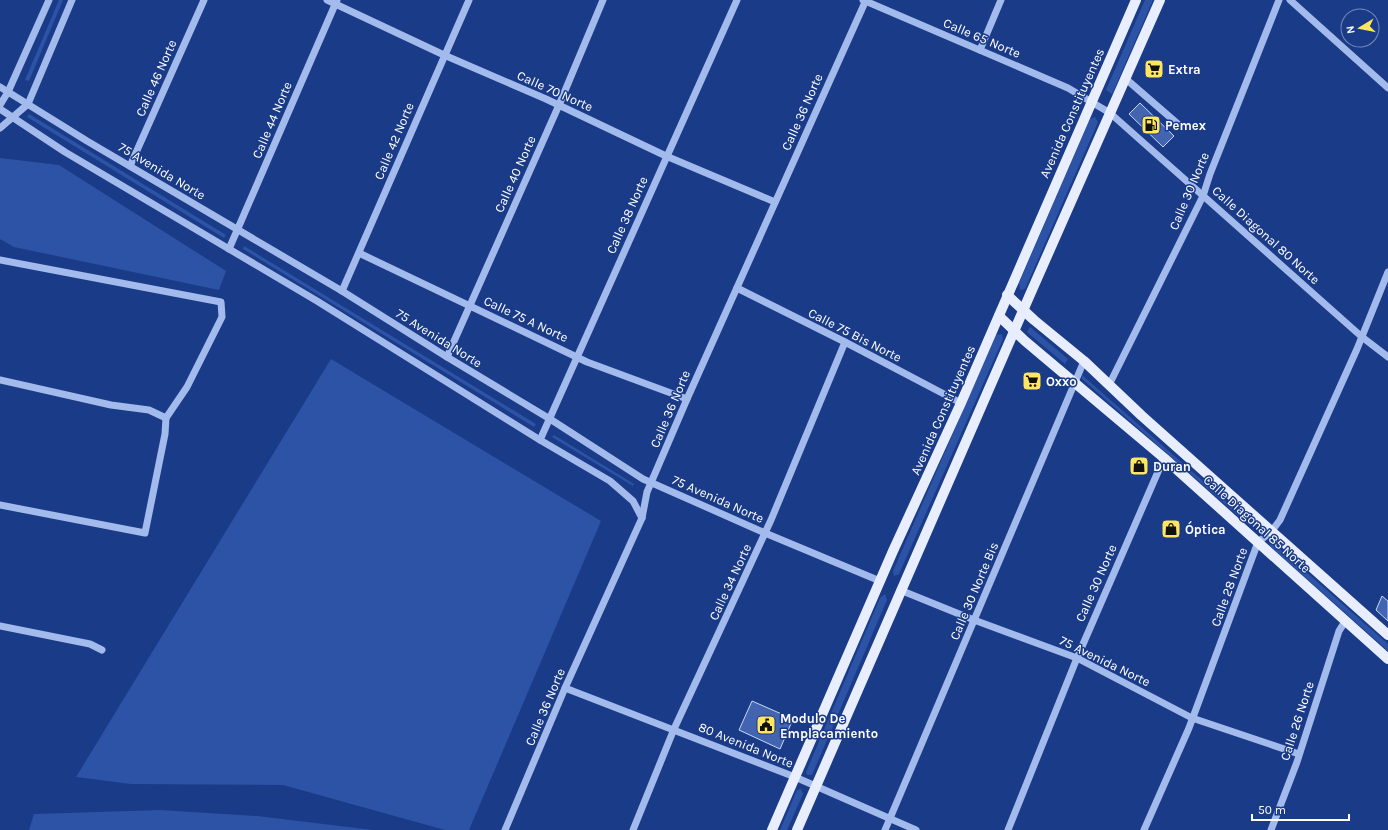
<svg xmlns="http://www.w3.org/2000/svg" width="1388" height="830" font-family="Karla,sans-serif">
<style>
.green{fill:#2d53a6}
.building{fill:#4364b1;stroke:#c8d8f9}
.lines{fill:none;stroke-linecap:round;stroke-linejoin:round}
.minor{stroke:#a3baec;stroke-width:7}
.major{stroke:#e9eeff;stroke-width:10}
.labels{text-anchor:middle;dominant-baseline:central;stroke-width:3;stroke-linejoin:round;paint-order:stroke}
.street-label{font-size:13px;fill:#fff;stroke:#1a3b88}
.poi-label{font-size:13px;font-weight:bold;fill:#fff;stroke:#1a3b88;text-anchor:start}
</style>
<rect width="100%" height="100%" fill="#1a3b88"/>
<!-- green -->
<g class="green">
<path d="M59,0H63L29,81L25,80Z"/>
<path d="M1145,0H1153L1112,94L1106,90Z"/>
<path d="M29,114L226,235L224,238L27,117Z"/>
<path d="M1095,117L1098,122L1025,289L1020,290L1019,283L1090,119Z"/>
<path d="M0,158L59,165L226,271L219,290L14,247L0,239Z"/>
<path d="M244,246L536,424L534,427L243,249Z"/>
<path d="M1030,327L1068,359L1065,364L1027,332Z"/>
<path d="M1002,334L1003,339L899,574L894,576L893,571L996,335Z"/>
<path d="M331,359L601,521L469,830H445L283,785L131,784L76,777Z"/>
<path d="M1082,375L1253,525L1250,526L1082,379Z"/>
<path d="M554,435L634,484L633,486L552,437Z"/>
<path d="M1272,542L1388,644V651L1269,545Z"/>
<path d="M885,594L887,600L812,775H807L806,772L880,598Z"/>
<path d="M801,789L803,794L787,830H780L797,790Z"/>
<path d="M160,810L257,816L373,830H29L34,814Z"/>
</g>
<!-- building -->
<g class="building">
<path d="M1140,103L1174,136L1163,147L1129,114Z"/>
<path d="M1382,596L1388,601V621L1376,610Z"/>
<path d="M752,701L793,719L780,749L739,730Z"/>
</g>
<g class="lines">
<!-- minor -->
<g class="minor">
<path d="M327,0L444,55L546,99L666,156L775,202"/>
<path d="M863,0L1068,88L1110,113L1362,337L1388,357"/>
<path d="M1290,0L1388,88"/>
<path d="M980,50L1001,0"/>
<path d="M1126,79L1179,125"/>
<path d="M0,87L87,141L342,291L447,357L550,419L643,479L765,533L880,581"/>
<path d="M0,105L8,92L49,0"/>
<path d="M0,109L65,152L317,301L540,440L610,481L633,501L642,518"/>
<path d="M0,128L28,104L72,0"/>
<path d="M130,166L204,0"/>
<path d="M229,249L337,0"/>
<path d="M359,253L587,362L687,399"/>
<path d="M0,260L221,302L222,317L187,387L166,418L165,434L145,533L0,505"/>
<path d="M737,288L845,342L961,403"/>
<path d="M342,291L469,0"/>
<path d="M447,357L559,105L603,0"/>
<path d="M0,380L111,405L149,410L166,418"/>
<path d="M1109,385L1203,196L1210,174L1279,0"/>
<path d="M540,440L737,0"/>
<path d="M900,590L974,620L1077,658L1192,718L1299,754"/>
<path d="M0,626L90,644L102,650"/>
<path d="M565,688L795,777L916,830"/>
<path d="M505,830L565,688L642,518L647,492L687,399L866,0"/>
<path d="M633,830L674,729L771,520L845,342"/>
<path d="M885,830L1084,361"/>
<path d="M1008,830L1077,658L1164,458"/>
<path d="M1144,830L1189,728L1258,542L1271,532L1280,520L1357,349L1388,272"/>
<path d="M1271,830L1297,762L1339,631L1346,620"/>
</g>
<!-- major -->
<g class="major">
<path d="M1007,295L1034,320L1084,361L1142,416L1388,635"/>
<path d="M999,316L1025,341L1164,458L1388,659"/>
<path d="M772,830L893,551L961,403L1136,0"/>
<path d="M797,830L1032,290L1160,0"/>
</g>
</g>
<!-- icons -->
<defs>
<symbol id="supermarket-square" viewBox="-11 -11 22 22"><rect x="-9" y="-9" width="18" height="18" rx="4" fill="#fee75f" stroke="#1a3b88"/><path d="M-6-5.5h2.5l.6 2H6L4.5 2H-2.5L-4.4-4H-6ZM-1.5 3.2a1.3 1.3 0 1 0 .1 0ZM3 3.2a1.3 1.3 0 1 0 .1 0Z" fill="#111"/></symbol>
<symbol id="fuel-square" viewBox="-11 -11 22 22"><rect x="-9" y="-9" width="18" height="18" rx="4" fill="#fee75f" stroke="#1a3b88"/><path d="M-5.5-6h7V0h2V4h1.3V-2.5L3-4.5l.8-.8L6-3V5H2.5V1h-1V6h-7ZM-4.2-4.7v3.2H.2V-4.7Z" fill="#111"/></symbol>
<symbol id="shop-square" viewBox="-11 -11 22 22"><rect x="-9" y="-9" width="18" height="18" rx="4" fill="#fee75f" stroke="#1a3b88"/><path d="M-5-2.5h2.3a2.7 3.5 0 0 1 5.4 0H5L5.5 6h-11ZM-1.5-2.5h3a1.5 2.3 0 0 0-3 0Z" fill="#111"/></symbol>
<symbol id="civic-square" viewBox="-11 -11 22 22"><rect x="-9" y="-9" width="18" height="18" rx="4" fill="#fee75f" stroke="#1a3b88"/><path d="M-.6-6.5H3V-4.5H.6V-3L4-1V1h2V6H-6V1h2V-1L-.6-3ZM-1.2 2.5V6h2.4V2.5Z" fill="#111"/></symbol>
</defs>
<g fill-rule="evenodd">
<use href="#supermarket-square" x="1143" y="58" width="22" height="22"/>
<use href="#fuel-square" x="1140" y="114" width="22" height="22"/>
<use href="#supermarket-square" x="1021" y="370" width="22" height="22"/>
<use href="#shop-square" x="1128" y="455" width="22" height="22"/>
<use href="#shop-square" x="1160" y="518" width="22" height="22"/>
<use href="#civic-square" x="755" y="714" width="22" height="22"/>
</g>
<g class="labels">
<!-- street labels -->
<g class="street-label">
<text transform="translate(982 38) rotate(23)">Calle 65 Norte</text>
<text transform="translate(156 78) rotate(-66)">Calle 46 Norte</text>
<text transform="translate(555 91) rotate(24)">Calle 70 Norte</text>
<text transform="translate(802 112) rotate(-66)">Calle 36 Norte</text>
<text transform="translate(1072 113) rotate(-66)">Avenida Constituyentes</text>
<text transform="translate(272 120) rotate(-67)">Calle 44 Norte</text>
<text transform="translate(394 141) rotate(-67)">Calle 42 Norte</text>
<text transform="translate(162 171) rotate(31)">75 Avenida Norte</text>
<text transform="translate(515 174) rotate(-66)">Calle 40 Norte</text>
<text transform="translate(1189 191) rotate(-67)">Calle 30 Norte</text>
<text transform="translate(627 215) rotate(-66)">Calle 38 Norte</text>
<text transform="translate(1266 235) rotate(42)">Calle Diagonal 80 Norte</text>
<text transform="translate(526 319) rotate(25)">Calle 75 A Norte</text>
<text transform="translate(855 335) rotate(27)">Calle 75 Bis Norte</text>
<text transform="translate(439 338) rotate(32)">75 Avenida Norte</text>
<text transform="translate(670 409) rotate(-67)">Calle 36 Norte</text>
<text transform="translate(943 410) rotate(-66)">Avenida Constituyentes</text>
<text transform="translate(718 499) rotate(24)">75 Avenida Norte</text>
<text transform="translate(1257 524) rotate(42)">Calle Diagonal 85 Norte</text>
<text transform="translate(730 582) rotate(-65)">Calle 34 Norte</text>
<text transform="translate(1096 583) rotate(-66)">Calle 30 Norte</text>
<text transform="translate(1229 587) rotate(-70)">Calle 28 Norte</text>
<text transform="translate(974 591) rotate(-67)">Calle 30 Norte Bis</text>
<text transform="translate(1105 661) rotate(26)">75 Avenida Norte</text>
<text transform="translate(545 707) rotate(-67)">Calle 36 Norte</text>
<text transform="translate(1297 721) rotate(-72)">Calle 26 Norte</text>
<text transform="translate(746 745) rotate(22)">80 Avenida Norte</text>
</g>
<!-- poi labels -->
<g class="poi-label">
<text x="1168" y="69">Extra</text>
<text x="1165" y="125">Pemex</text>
<text x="1046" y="381">Oxxo</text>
<text x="1153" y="466">Duran</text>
<text x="1185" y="529">Óptica</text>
<text x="780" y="718">Modulo De<tspan x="780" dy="15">Emplacamiento</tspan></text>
</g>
</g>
<!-- north arrow -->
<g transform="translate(1360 28) rotate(260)"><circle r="19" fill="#1a3b88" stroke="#7689b8"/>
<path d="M0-3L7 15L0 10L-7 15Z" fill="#fee75f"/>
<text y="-6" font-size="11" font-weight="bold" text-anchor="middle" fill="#ffffff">N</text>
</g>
<!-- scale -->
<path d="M1252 814v6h97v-6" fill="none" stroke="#ffffff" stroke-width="2"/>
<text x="1258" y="814" font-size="12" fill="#ffffff" stroke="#1a3b88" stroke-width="3" paint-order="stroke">50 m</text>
</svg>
